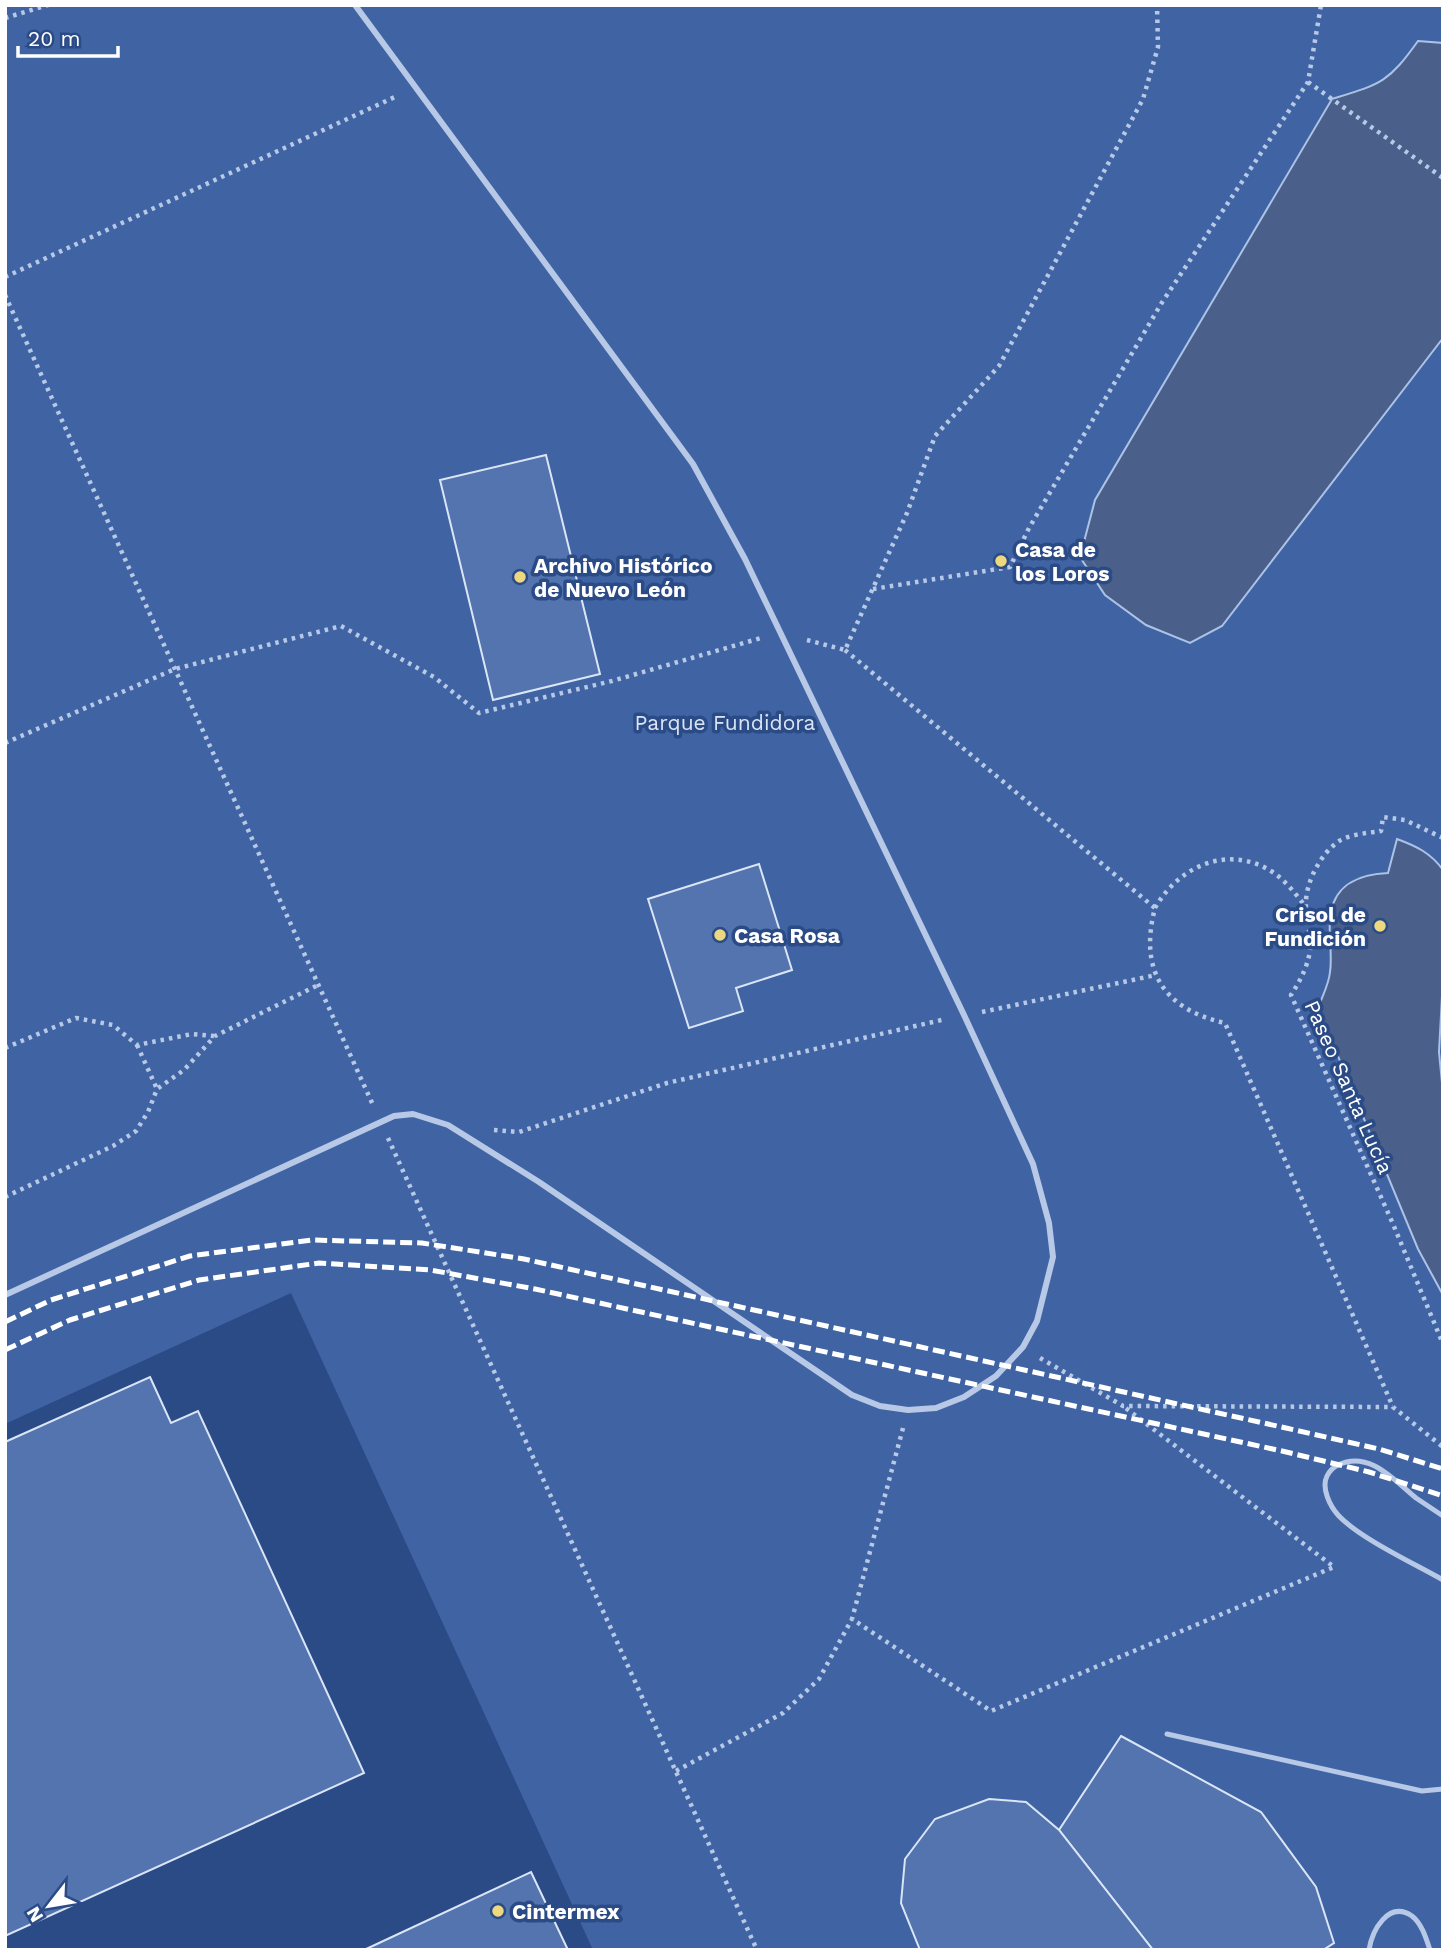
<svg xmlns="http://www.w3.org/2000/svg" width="1448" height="1955" font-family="'Work Sans',sans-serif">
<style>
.green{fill:#4064a3}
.water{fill:#4a608b;stroke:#acc3e7;stroke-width:2}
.building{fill:#5374ae;stroke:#dae5f6;stroke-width:2}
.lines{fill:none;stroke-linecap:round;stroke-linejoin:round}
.path{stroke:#b7c9e7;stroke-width:4.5;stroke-dasharray:3.5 5;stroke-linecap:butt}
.service{stroke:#b7c9e7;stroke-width:5}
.pedestrian{stroke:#b7c9e7;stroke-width:6}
.rail{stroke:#fff;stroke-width:5;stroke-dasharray:12 5;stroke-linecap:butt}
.poi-dot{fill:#edd77f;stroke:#2b4b87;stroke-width:2.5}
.labels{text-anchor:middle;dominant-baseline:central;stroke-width:7;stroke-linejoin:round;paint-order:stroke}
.poi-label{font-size:21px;font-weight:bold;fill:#fff;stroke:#2b4b87;text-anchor:start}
.park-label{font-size:21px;fill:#dae5f6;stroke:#2b4b87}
.street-label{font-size:21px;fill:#fff;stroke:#2b4b87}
</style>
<rect width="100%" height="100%" fill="#2b4b87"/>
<!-- green -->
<path class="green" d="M5,5H1443V1950H593L291,1293L5,1424Z"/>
<!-- water -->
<g class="water">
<path d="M1418,41L1443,43V338L1222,626L1190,643L1146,625L1105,595L1080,557L1095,500L1332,99C1381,84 1388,83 1418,41Z"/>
<path d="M1397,839C1416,846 1431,853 1443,870V978L1439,1052L1443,1093V1295L1418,1249L1318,1008C1322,997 1329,984 1330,972C1333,953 1327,931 1331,912C1336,883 1362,874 1388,873Z"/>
</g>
<!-- building -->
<g class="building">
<path d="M546,455L600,674L493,700L440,480Z"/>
<path d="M759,864L792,970L736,988L743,1011L689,1028L648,899Z"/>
<path d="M150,1377L171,1423L198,1411L364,1773L5,1936V1442Z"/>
<path d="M1121,1736L1261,1812L1316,1887L1334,1943L1323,1950H1153L1059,1830Z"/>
<path d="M989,1799L1026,1802L1059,1830L1153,1950H920L901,1903L905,1859L935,1819Z"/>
<path d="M531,1872L568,1950H364Z"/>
</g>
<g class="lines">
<!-- path -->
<g class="path">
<path d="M5,18L48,5"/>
<path d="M1308,82L1443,178"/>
<path d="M5,277L397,96"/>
<path d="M5,295L373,1105"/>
<path d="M873,589L1010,567L1029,528L1161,304L1308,82L1321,5"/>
<path d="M807,640L845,650L907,513L935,436L999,366L1143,99L1158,47L1157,5"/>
<path d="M845,650L1155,908C1139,969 1162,1009 1225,1023L1393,1407L1443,1447"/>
<path d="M5,743L175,669L341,626L434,677L479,713L612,681L761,638"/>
<path d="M1443,838L1405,820L1383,817L1381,831C1368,833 1351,834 1339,841C1320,854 1304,885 1306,908C1306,922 1312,936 1310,951C1307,968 1300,981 1291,995L1393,1224L1443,1344"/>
<path d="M1155,908C1178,867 1227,844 1271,871C1285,880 1295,893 1305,906"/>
<path d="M982,1012L1156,975"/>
<path d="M137,1045L157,1089"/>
<path d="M5,1048L76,1018L113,1025L137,1045L192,1034L214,1036"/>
<path d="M494,1130L519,1132L667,1083L946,1019"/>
<path d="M388,1138L757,1950"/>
<path d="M5,1197L113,1146L136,1131L148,1112L157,1089L184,1070L215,1036L318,985"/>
<path d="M1040,1358L1123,1406L1393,1407"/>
<path d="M903,1428L852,1619L991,1711L1334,1567L1123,1406"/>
<path d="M676,1771L783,1713L819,1679L852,1619"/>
</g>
<!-- service -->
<g class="service">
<path d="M1443,1516C1434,1510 1425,1504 1416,1498C1394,1480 1369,1450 1338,1465C1334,1467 1329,1472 1327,1476C1321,1488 1330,1506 1338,1515C1359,1538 1415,1564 1443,1580"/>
<path d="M1167,1734L1422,1791L1443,1789"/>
<path d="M1369,1950C1372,1931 1388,1900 1412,1916C1422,1924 1426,1938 1430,1950"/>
</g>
<!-- pedestrian -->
<path class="pedestrian" d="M5,1295L394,1116L413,1114L448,1125L539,1182L852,1395L880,1406L908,1410L936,1408L964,1397L996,1376L1023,1347L1037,1321L1053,1257L1049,1223L1033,1164L964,1015L745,559L693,464L355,5"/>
<!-- rail -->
<g class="rail">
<path d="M5,1322L51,1300L190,1256L312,1240L422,1243L524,1259L1286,1428L1379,1449L1443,1469"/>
<path d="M5,1350L70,1320L199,1280L319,1263L430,1270L535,1289L1282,1451L1369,1472L1443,1496"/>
</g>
</g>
<!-- markers -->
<g class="poi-dot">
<circle cx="1001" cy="561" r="7"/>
<circle cx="520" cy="577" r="7"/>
<circle cx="1380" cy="926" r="7"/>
<circle cx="720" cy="935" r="7"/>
<circle cx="498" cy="1911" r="7"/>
</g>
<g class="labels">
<!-- poi labels -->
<g class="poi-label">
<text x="1015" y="549">Casa de<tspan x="1015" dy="24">los Loros</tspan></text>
<text x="534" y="565">Archivo Histórico<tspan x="534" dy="24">de Nuevo León</tspan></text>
<text x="1366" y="914" text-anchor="end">Crisol de<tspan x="1366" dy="24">Fundición</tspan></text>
<text x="734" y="935">Casa Rosa</text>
<text x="512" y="1911">Cintermex</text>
</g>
<!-- park labels -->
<g class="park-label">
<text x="725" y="722">Parque Fundidora</text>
</g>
<!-- street labels -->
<g class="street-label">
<text transform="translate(1349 1087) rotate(66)">Paseo Santa Lucía</text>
</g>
</g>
<!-- border -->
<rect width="1448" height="1955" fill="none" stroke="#ffffff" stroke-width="14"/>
<!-- north arrow -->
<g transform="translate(49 1906) rotate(239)" stroke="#2b4b87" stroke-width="5" paint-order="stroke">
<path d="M0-5L12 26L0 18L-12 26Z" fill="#ffffff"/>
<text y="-10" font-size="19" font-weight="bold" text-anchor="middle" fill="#ffffff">N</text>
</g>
<!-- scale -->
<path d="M18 46v10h100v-10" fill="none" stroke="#ffffff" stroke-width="3.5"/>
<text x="28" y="46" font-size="21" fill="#ffffff" stroke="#2b4b87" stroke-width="5" paint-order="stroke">20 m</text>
</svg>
